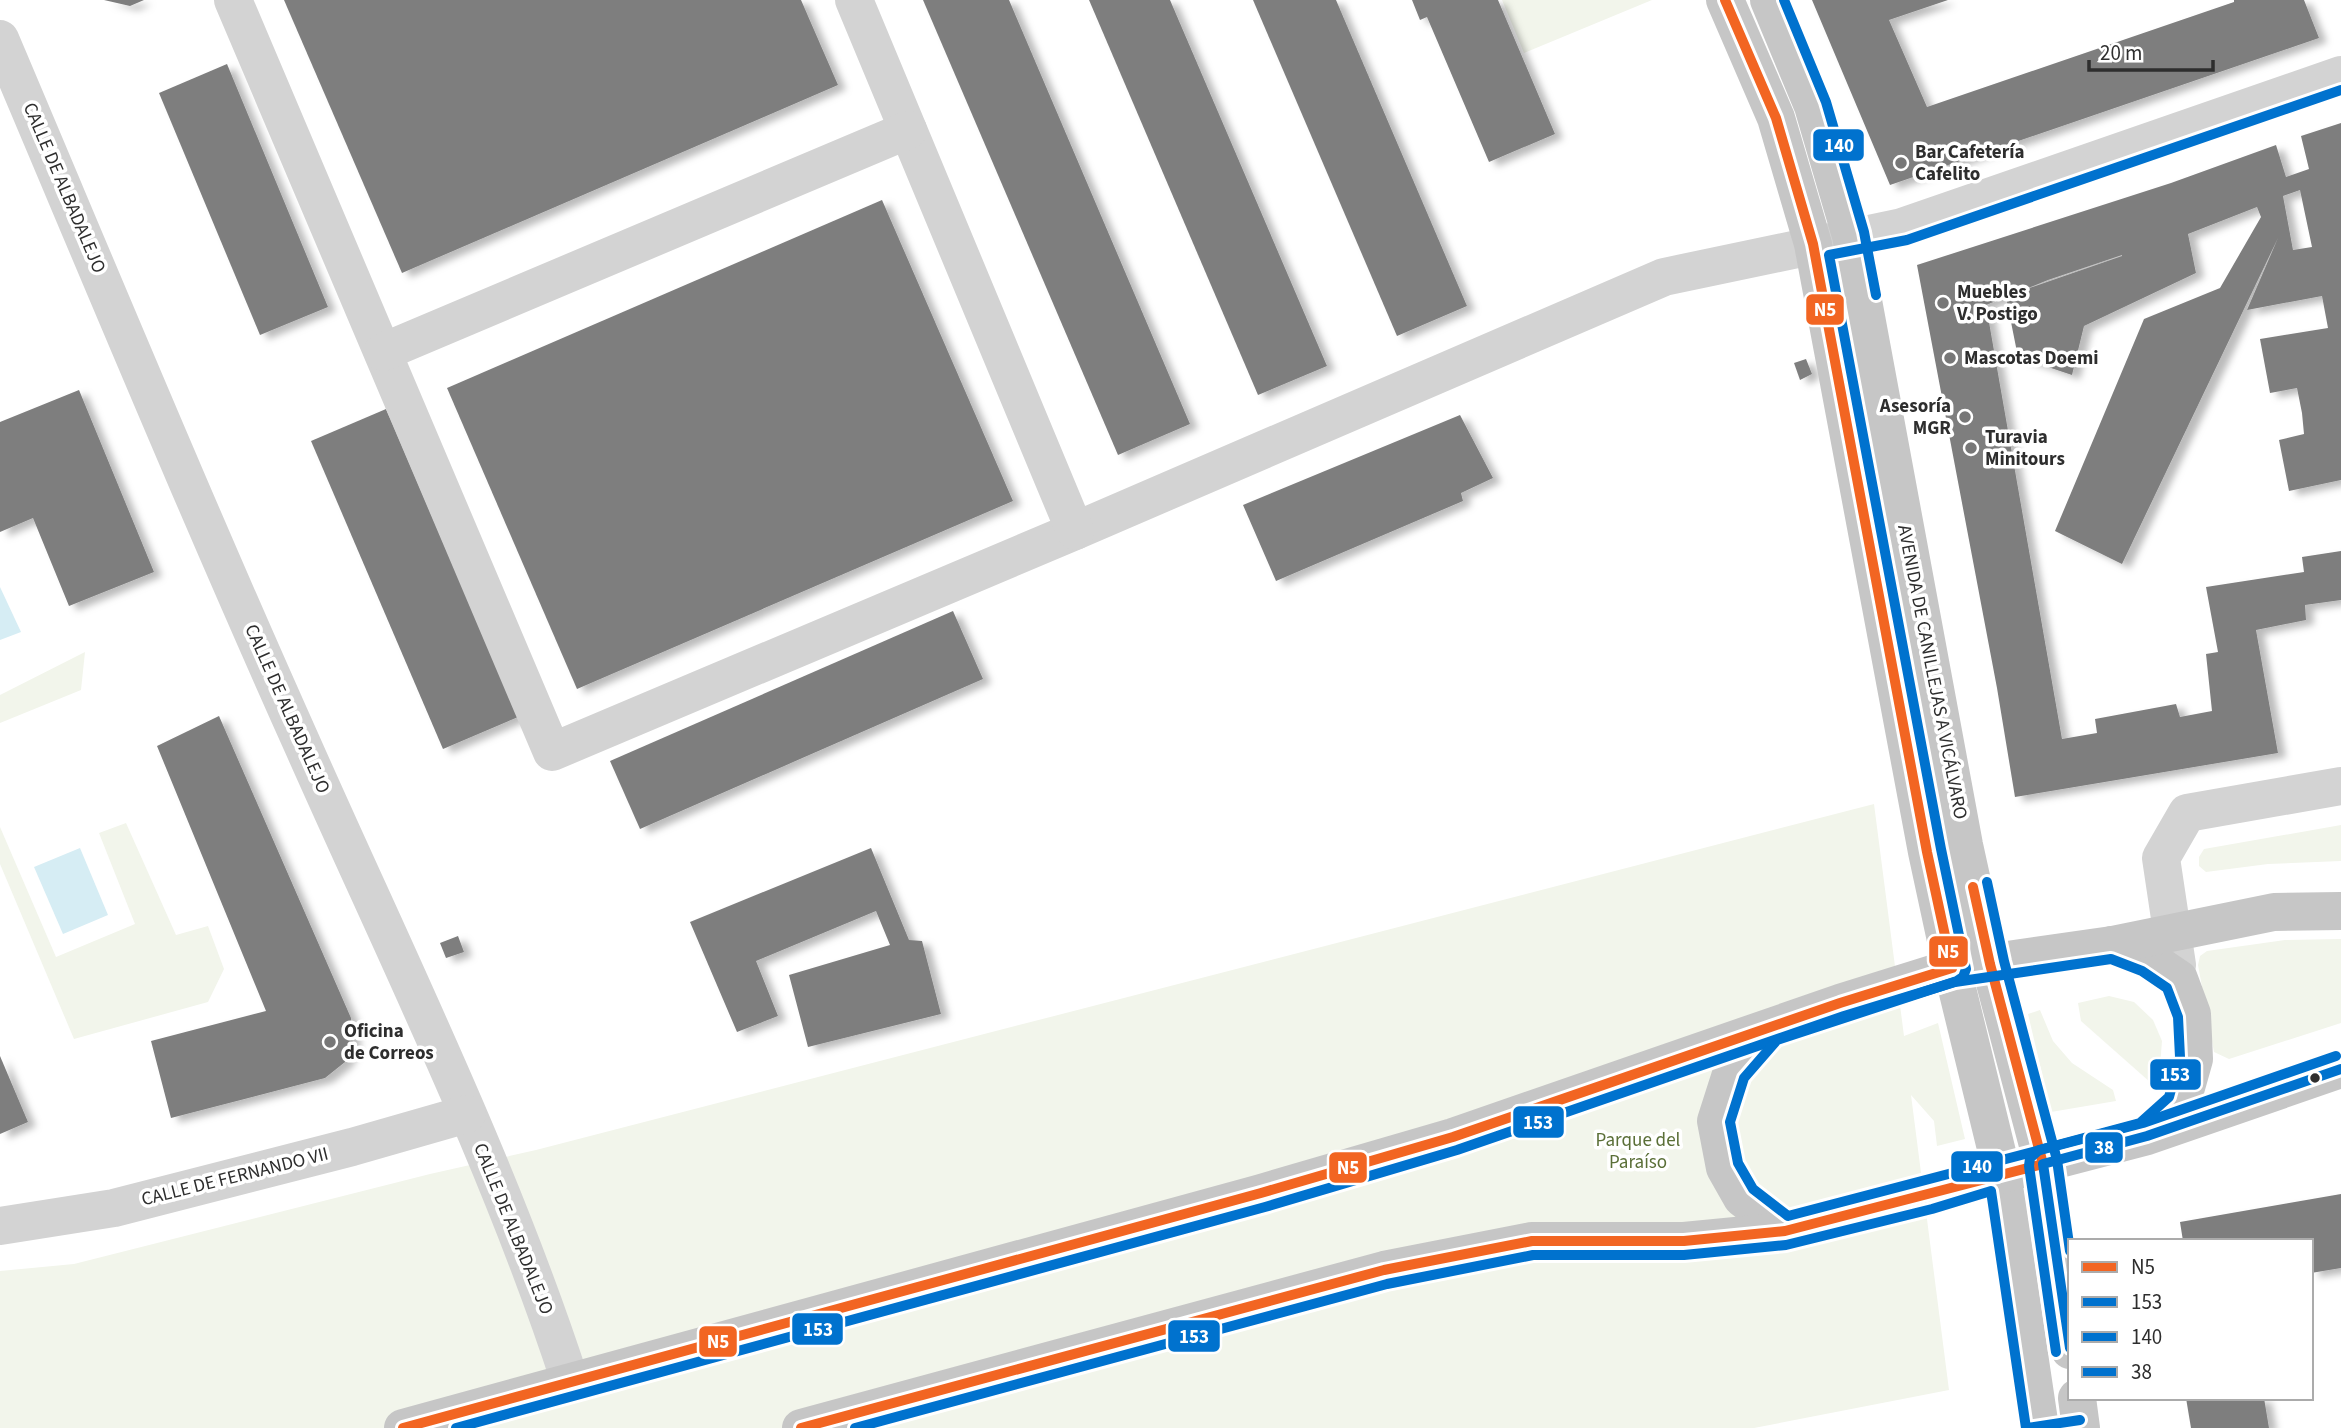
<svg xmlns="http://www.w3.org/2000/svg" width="2341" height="1428" font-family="'Source Sans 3',sans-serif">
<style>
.green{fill:#f2f5eb}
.water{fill:#d6edf4}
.building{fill:#7e7e7e;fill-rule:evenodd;filter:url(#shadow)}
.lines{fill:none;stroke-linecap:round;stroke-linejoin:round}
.minor{stroke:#d3d3d3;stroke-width:38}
.major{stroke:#c6c6c6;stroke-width:38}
.bus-1-casing{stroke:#fff;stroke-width:16}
.bus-2-casing{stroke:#fff;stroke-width:16}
.bus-3-casing{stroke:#fff;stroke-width:16}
.bus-4-casing{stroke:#fff;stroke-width:16}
.bus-1{stroke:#f26522;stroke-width:10}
.bus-2{stroke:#0072ce;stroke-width:10}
.bus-3{stroke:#0072ce;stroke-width:10}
.bus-4{stroke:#0072ce;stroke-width:10}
.poi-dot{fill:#777;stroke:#fff;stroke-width:2.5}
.bus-dot{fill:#2e2e2e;stroke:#fff;stroke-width:2.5}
.labels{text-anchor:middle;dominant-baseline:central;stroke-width:7;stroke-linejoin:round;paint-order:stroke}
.poi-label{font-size:19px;font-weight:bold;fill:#2e2e2e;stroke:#fff;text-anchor:start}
.street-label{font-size:19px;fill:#2e2e2e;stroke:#fff}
.park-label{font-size:19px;fill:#5a6f37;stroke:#fff}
.line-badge{stroke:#fff;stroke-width:2.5}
.badge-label{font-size:19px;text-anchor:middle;font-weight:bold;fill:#fff}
</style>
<defs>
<filter id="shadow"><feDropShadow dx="8" dy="4.5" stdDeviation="3.5" flood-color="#0004"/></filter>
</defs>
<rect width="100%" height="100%" fill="#fff"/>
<!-- green -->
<g class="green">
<path d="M1502,0H1652L1524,53Z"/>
<path d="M85,652L81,690L0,723V695Z"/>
<path d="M1874,804L1904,1036L1938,1023L1965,1139L1937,1146L1934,1121L1911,1095L1949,1390L1754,1428H0V1271L74,1264L430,1174L536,1150Z"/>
<path d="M126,823L176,935L208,926L224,969L208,1002L74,1039L0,864V827L56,957L135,924L99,833Z"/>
<path d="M2341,825V861L2268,864L2206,872L2199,866V857L2204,849Z"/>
<path d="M2341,939V1023L2229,1059L2214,1052L2198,965L2200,956L2207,951L2285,940Z"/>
<path d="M2109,996L2134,1002L2153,1020L2162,1041L2160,1066L2150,1082L2081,1021L2078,1003Z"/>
<path d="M2040,1010L2053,1041L2072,1063L2113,1090L2116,1101L2051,1112L2028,1014Z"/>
</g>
<!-- water -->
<g class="water">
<path d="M0,587L21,632L0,640Z"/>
<path d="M80,848L108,915L63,934L34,867Z"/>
</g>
<!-- building -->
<g class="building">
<path d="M104,0H144L130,6Z"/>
<path d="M284,0H801L838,85L402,273Z"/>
<path d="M923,0H1009L1190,424L1118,455Z"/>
<path d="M1089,0H1170L1327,366L1258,395Z"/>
<path d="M1253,0H1336L1467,306L1397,336Z"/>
<path d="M1412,0H1498L1555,134L1489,162L1427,17L1420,20Z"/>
<path d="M1812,0H1948L1889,20L1927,107L2234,2V0H2304L2319,38L1890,185Z"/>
<path d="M227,64L328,307L260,335L159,93Z"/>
<path d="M2341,123V480L2289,491L2279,440L2304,434L2302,413L2297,388L2270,393L2260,339L2328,328L2322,296L2247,310L2278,238L2122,564L2055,531L2144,319L2220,288L2261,217L2257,207L2188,234L2196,273L2084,326L2072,375L2018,357L2006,297L1986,305L2062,739L2097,733L2095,719L2176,704L2180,717L2212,711L2206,654L2218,652L2206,587L2304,572L2302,557L2341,551V600L2305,605L2306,620L2256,630L2278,753L2015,797L1997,688L1917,265L2171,183L2276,145L2286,177L2309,169L2301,136ZM2300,190L2312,247L2293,250L2283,196ZM2122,255V256L2021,291L2048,280Z"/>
<path d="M882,200L1013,501L577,689L447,388Z"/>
<path d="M1806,359L1812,374L1800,380L1794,363Z"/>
<path d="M79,390L154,572L69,606L33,518L0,532V422Z"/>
<path d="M386,409L518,717L443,749L311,441Z"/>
<path d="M1460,415L1493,478L1461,493L1463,501L1276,581L1243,505Z"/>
<path d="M953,611L983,679L640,829L610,761Z"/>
<path d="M219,716L351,1018L353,1045L345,1062L325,1078L171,1118L151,1041L266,1011L157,746Z"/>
<path d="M871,848L909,940L922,941L941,1014L808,1047L789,975L890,945L876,911L756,961L778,1016L737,1032L690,922Z"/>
<path d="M458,936L464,952L446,958L440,943Z"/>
<path d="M0,1056L28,1122L0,1134Z"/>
<path d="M2341,1194V1268L2311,1273V1241H2183L2180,1222Z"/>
<path d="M2186,1398H2264L2269,1428H2191Z"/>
</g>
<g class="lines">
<!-- minor -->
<g class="minor">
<path d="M233,0L552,752L1075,531L1664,277L1902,227L2341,75"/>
<path d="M854,0L1075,531"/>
<path d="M0,39C100,275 198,512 303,746C396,956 499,1163 570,1381"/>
<path d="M383,352L908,130"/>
<path d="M2177,965L2161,858L2187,813L2341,786"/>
<path d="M0,1226L114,1208L352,1147L467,1114"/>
</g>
<!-- major -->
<g class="major">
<path d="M1725,0L1776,118L1813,244L1927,852L1952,968L2002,1173L2040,1428"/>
<path d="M1769,0L1813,106L1851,236L1964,845L1990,964L2043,1164L2070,1350"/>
<path d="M2112,945L2148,958L2179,979L2192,1014L2194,1059L2181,1105L2151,1132"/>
<path d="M1768,1030L1732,1071L1716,1121L1725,1168L1742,1198L1785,1231"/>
<path d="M2077,1398L2081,1428"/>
<path d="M403,1428L1261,1193L1453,1137L1840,1003L1952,968L2112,945L2274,912L2341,911"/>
<path d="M801,1428L1384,1270L1532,1241H1684L1785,1231L2147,1136L2341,1069"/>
</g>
<defs>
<g id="bus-1">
<path d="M403,1428L1261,1193L1453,1137L1840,1003L1952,968L1927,852L1813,244L1776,118L1725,0"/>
<path d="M801,1428L1384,1270L1532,1241H1684L1785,1231L2043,1164L1990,964L1973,887"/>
</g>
<g id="bus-2">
<path d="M456,1428L1265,1207L1457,1150L1844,1016L1955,982L2111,959L2142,971L2167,988L2178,1017L2180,1057L2169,1097L2140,1123L2039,1150L2030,1158L2029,1166L2056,1352"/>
<path d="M855,1428L1387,1284L1533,1255H1684L1786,1245L1932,1209L1991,1191L2026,1428"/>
</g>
<g id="bus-3">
<path d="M1784,0L1826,102L1864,232L1876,295"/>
<path d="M1987,882L2004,961L2057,1160L2070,1251"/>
<path d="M2336,1056L2143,1123L1788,1216L1753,1189L1738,1163L1730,1122L1744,1078L1777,1040L1957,981L1963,977L1966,969L1941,849L1829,255L1907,240L2341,90"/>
</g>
<g id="bus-4">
<path d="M2070,1348L2043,1164L2147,1136L2341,1069"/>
<path d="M2027,1428L2080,1420"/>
</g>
</defs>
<!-- bus-1 casing -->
<use href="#bus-1" class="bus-1-casing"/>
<!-- bus-2 casing -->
<use href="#bus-2" class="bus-2-casing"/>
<!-- bus-3 casing -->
<use href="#bus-3" class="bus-3-casing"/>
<!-- bus-4 casing -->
<use href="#bus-4" class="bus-4-casing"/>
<!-- bus-1 -->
<use href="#bus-1" class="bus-1"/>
<!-- bus-2 -->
<use href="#bus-2" class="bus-2"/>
<!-- bus-3 -->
<use href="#bus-3" class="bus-3"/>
<!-- bus-4 -->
<use href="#bus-4" class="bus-4"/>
</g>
<!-- markers -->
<g class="poi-dot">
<circle cx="1901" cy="163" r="7"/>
<circle cx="1943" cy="303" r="7"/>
<circle cx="1950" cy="358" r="7"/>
<circle cx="1965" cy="417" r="7"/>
<circle cx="1971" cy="448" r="7"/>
<circle cx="330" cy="1042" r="7"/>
</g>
<circle class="bus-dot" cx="2315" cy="1078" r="6"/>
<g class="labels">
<!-- poi labels -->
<g class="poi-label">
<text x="1915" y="152">Bar Cafetería<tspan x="1915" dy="22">Cafelito</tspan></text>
<text x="1957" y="292">Muebles<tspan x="1957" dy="22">V. Postigo</tspan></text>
<text x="1964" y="358">Mascotas Doemi</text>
<text x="1951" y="406" text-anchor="end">Asesoría<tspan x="1951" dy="22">MGR</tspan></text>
<text x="1985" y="437">Turavia<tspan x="1985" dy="22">Minitours</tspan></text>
<text x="344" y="1031">Oficina<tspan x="344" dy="22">de Correos</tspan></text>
</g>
<!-- street labels -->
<g class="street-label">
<text transform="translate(64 188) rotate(67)">CALLE DE ALBADALEJO</text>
<text transform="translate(1932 672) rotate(79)">AVENIDA DE CANILLEJAS A VICÁLVARO</text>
<text transform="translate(287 709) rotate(66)">CALLE DE ALBADALEJO</text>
<text transform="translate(235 1177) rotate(-14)">CALLE DE FERNANDO VII</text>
<text transform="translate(513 1229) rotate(68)">CALLE DE ALBADALEJO</text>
</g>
<!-- park labels -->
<g class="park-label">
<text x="1638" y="1140">Parque del<tspan x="1638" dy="22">Paraíso</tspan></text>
</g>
</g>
<g class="line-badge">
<rect x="1812" y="128" width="53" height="34" rx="7" fill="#0072ce"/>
<rect x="1805" y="293" width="40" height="33" rx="7" fill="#f26522"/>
<rect x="1928" y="935" width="41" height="33" rx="7" fill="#f26522"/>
<rect x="2149" y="1058" width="53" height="33" rx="7" fill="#0072ce"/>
<rect x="1512" y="1105" width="53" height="34" rx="7" fill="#0072ce"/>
<rect x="2084" y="1131" width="40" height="33" rx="7" fill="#0072ce"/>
<rect x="1950" y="1150" width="54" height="33" rx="7" fill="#0072ce"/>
<rect x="1328" y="1151" width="40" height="33" rx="7" fill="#f26522"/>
<rect x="791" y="1312" width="53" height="34" rx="7" fill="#0072ce"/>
<rect x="1167" y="1319" width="54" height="34" rx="7" fill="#0072ce"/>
<rect x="698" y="1325" width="40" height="33" rx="7" fill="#f26522"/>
</g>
<g class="badge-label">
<text x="1839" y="152">140</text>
<text x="1825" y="316">N5</text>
<text x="1948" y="958">N5</text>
<text x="2175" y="1081">153</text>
<text x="1538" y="1129">153</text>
<text x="2104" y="1154">38</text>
<text x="1977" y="1173">140</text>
<text x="1348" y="1174">N5</text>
<text x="818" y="1336">153</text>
<text x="1194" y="1343">153</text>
<text x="718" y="1348">N5</text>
</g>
<!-- legend -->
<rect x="2068" y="1239" width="245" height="161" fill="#ffffff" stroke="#ababab" stroke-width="2"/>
<rect x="2082" y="1262" width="35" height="10" fill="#f26522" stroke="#ababab" stroke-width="2"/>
<text x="2131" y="1274" font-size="21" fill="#2e2e2e">N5</text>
<rect x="2082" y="1297" width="35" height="10" fill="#0072ce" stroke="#ababab" stroke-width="2"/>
<text x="2131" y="1309" font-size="21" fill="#2e2e2e">153</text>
<rect x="2082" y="1332" width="35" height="10" fill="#0072ce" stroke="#ababab" stroke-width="2"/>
<text x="2131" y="1344" font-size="21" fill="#2e2e2e">140</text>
<rect x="2082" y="1367" width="35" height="10" fill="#0072ce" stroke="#ababab" stroke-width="2"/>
<text x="2131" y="1379" font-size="21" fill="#2e2e2e">38</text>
<!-- scale -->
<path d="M2089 60v10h124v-10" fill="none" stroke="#2e2e2e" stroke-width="3.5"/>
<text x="2100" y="60" font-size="21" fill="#2e2e2e" stroke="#ffffff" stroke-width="5" paint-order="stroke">20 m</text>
</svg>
